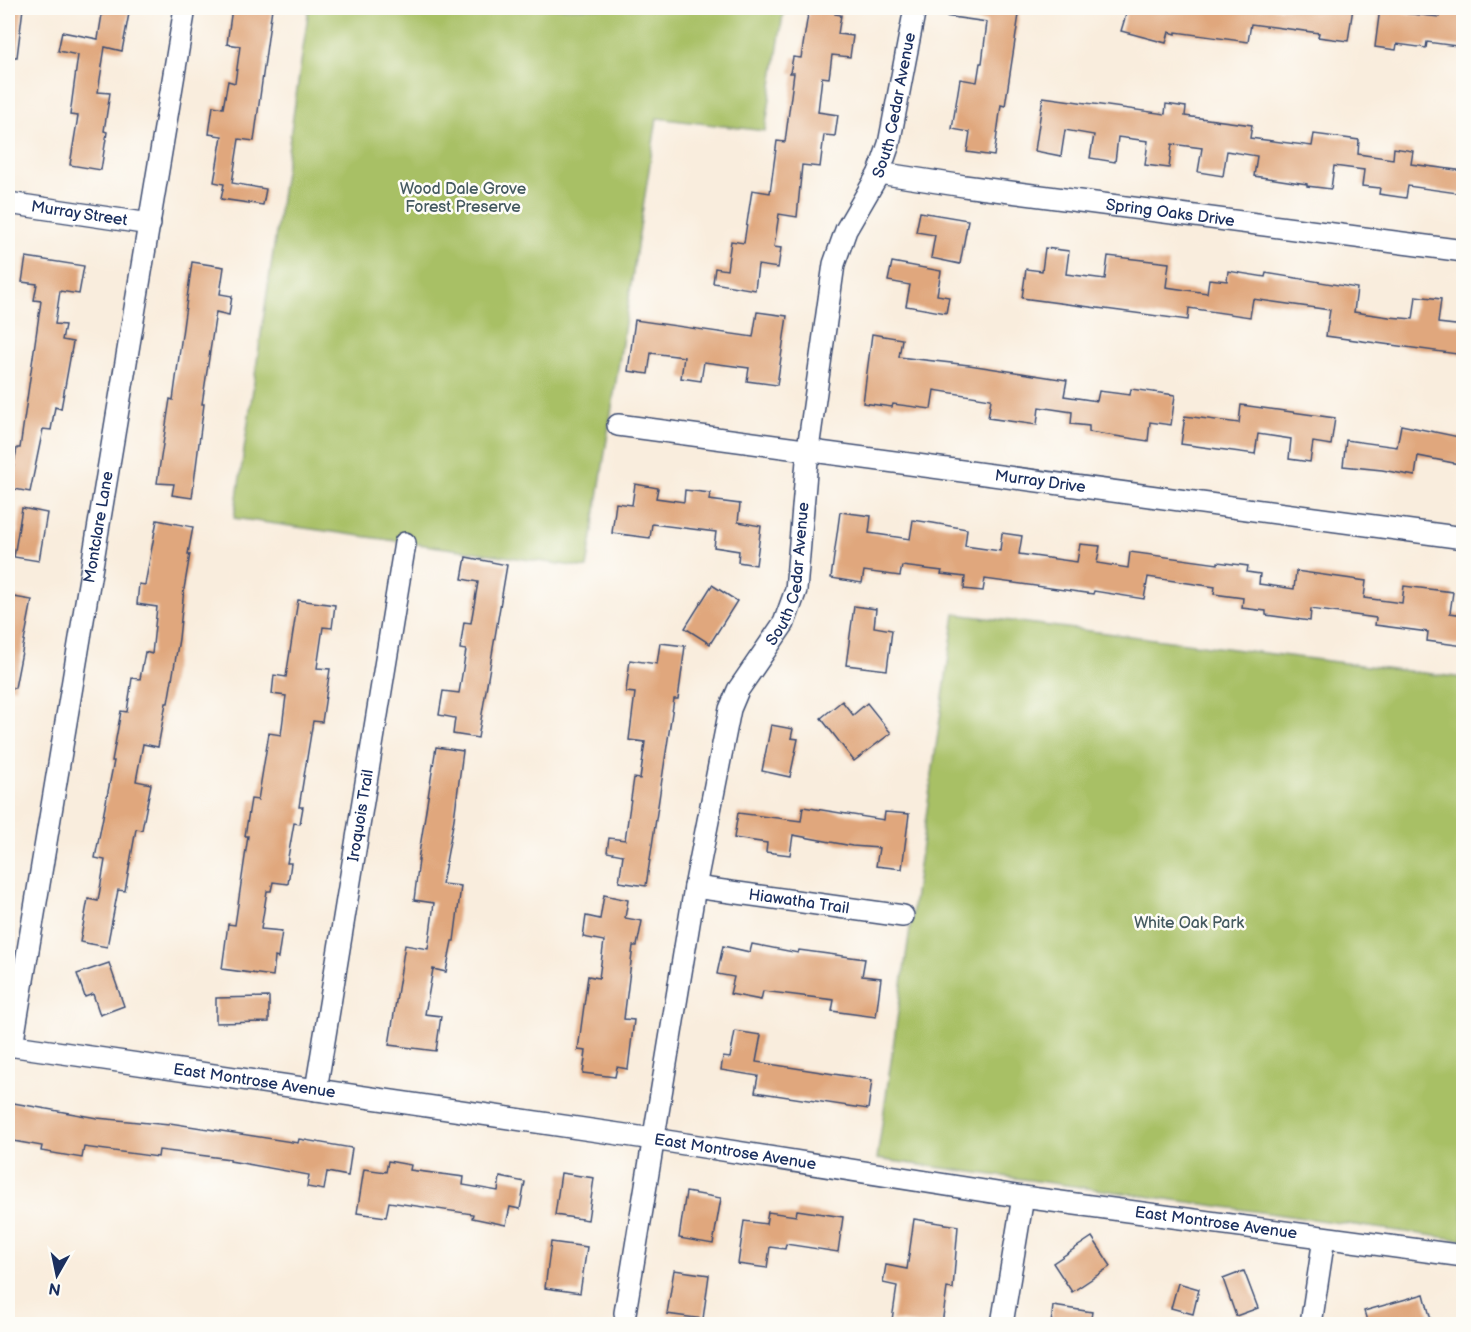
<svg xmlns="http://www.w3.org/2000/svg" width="1471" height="1332" font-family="'Balsamiq Sans',sans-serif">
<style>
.green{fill:#a8c065;stroke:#627862;stroke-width:1.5}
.building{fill:#e0a77d}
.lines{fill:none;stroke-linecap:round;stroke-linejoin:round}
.minor-casing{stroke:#3c4c71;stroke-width:24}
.minor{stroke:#fff;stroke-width:21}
.labels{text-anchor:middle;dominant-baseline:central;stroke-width:5;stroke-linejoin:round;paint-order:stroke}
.street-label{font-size:16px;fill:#1b2f5e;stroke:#fdfcf7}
.park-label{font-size:16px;fill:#455a60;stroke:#fdfcf7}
</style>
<rect width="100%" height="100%" fill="#fdfcf7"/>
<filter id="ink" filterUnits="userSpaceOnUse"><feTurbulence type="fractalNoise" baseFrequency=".0167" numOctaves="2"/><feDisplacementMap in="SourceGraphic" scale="12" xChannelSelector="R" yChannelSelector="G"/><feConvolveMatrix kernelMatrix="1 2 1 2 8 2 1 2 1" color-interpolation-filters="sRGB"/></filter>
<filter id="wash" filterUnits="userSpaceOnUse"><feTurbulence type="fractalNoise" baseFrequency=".008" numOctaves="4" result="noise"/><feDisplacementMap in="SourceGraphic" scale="24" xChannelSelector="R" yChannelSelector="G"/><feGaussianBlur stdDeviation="1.35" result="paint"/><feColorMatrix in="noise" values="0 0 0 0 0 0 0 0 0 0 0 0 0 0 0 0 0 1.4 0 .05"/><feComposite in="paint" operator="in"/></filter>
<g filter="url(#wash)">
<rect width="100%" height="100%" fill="#f9eddd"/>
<!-- green -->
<g class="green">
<path d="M309,8H784L765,131L657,118L587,568L234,518Z"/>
<path d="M955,614L1463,678V1240L877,1159Z"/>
</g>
<g id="blocks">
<!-- building -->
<g class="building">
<path d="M8,8H23L17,57H8Z"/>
<path d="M103,8H130L122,51L105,47L98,92L110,93L104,131L107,132L101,170L70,165L78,116L70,115L78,55L58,51L62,32L98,39Z"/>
<path d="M232,8H272L254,141L239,139L232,183L266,189L263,205L221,199L224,184L214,182L222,136L209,134L213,106L223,108L228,81L235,83L240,46L227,44Z"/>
<path d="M809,8H837L835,14L841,15L838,34L853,36L850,57L832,55L829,78L822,77L818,112L838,115L835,136L824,135L820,167L802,165L797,217L779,214L774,247L781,248L778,268L758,265L755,290L713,283L715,268L727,270L731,241L744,243L752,190L770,193L777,141L785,142L794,73H790L793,57L801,58Z"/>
<path d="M945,8H1020L1005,106L1001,105L994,156L967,152L970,132L952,129L960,79L977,82L980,63H982L987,22L945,16Z"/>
<path d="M1128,8H1247L1262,9V8H1353L1348,41L1318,37L1319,33L1251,24L1248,42L1176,32V34L1169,32L1166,43L1121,31Z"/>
<path d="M1380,8H1404L1403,13L1439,17L1440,8H1464V47L1427,42L1426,48L1397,44L1396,50L1375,47Z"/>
<path d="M1043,97L1165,114L1166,104L1186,107L1185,116L1252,125L1250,138L1312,146L1314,134L1359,140L1358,154L1393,159L1394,148L1413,151L1411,164L1464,171V194L1408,186L1406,198L1379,194L1380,188L1362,186L1364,170L1334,166L1331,189L1307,186V184L1254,176L1257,156L1227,151L1223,176L1198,172L1202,148L1172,144L1169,168L1145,165L1148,141L1118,137L1115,162L1090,158L1094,135L1065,130L1061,156L1035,151Z"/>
<path d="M920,212L968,220L960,264L931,258L935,235L916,232Z"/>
<path d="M1045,248L1069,251L1066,274L1105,279L1108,256L1169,263L1166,287L1207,293L1209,279L1227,281L1228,271L1265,277L1266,273L1357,288L1354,312L1389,317L1413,319L1416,296L1441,299L1438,323L1464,326V355L1326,336L1330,310L1253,299L1250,317L1189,308L1188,320L1022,298L1026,269L1042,271Z"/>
<path d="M26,257L84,266L79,294L60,291L55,324L65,325L62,340L73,342L61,409L55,407L51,430L43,429L30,492L9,488L17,448H20L41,301L34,300L37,284L22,282Z"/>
<path d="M192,262L224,267L220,294L232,296L229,315L216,312L202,404H204L192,498L172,495L174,484L157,483L170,399L173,400Z"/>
<path d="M892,262L941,271L937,295L949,297L946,313L906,306L910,285L888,281Z"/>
<path d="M757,312L787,316L777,385L747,381L749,368L704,362L701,381L681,378L684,357L651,353L648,374L628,371L635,320L753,337Z"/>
<path d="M872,334L902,339L899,357L969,365L1067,380L1064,396L1097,401L1099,391L1130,395L1131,389L1175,395L1171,425L1150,422L1148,441L1089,432V426L1071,424L1072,412L1039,407L1037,425L988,418L991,399L934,390L931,409L893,404L892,407L863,403Z"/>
<path d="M1241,405L1335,418L1331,445L1313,442L1310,462L1289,459L1291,439L1258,434L1255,454L1181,444L1185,416L1239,423Z"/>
<path d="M1401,425L1464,438V465L1418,456L1415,476L1382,470L1343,466L1346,440L1397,447Z"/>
<path d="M635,484L658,488L656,498L684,502L685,490L710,493L709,500L740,504L738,522L761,526L756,565L738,562L739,551L714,547L716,532L652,524L650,538L612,533L616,503L632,505Z"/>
<path d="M22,508L47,513L39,561L14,557Z"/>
<path d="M840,512L871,516L869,533L910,539L913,520L933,523L967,529L965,546L1000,551L1002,533L1022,536L1019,554L1077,562L1080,544L1100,546L1097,563L1128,568L1130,552L1218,564V562L1248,566L1247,572L1260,574L1259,584L1294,589L1296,571L1366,581L1364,598L1402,603L1404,586L1453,592L1450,613L1464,615V646L1427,641L1428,632L1375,625L1376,618L1311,609L1310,621L1266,615V611L1242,608L1243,598L1214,594L1215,587L1148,577L1144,599L1094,591L1093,594L985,579L983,591L964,589L965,577L941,574L942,571L902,566L900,576L864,571L862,583L831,578Z"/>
<path d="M157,520L193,527L188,554H190L184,589L179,639L168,703H166L158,747L143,744L136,781L151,784L142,830L136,829L125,891L118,890L107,947L80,942L88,899L98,901L105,860L95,858L114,761H112L121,711L127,712L132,678L140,679L145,652L152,654L157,607L137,604L139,584L145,585Z"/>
<path d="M466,557L507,565L478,738L453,734L455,718L439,715L443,691L459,693L466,650L460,649L464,622L471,623L478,582L462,579Z"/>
<path d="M712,585L737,601L710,644L685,628Z"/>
<path d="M8,596L32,600L15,688L8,687Z"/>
<path d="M298,600L335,605L332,628L323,627L317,668L330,669L322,722L313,721L299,807H303L300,824L294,823L287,863H291L288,884L273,882L271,891H267L261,929L282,931L278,958L275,957L273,976L222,969L228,924L235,925L248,836H245L251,799L258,800L269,733L281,735L286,696L272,694L274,675L286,677Z"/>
<path d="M854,606L876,609L874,627L892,630L887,670L846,665Z"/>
<path d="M660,643L685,646L678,699H674L646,886L619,882L623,855L607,852L609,838L625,840L634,778L640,779L645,742L629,740L635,693L626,692L630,660L657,664Z"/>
<path d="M842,701L853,715L867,703L891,733L854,761L821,718Z"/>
<path d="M771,725L793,729L791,738L798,739L790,777L762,771Z"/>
<path d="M436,747L463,751L454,819L442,884L461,886L454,941H452L446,972L433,969L425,1014L441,1016L436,1051L389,1045L405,945L428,949L434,903L414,900L419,860H418Z"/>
<path d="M803,807L884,820L885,812L909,814L902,869L876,866L879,848L852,846L793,835L790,855L766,852L767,843L734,838L738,813L801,821Z"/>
<path d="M604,895L628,900L625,918L642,921L637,946H633L624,1019L634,1020L628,1069L617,1067L615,1077L583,1073L586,1051L578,1050L588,976L599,978L604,941L583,937L586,916L600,919Z"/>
<path d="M752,944L798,953L799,950L865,959L862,976L881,978L876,1017L832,1011L834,1000L763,991L761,1000L730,994L734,977L717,974L723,946L750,952Z"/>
<path d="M109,963L124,1006L100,1015L93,994L85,997L77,974Z"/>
<path d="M269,997V1022L216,1023V998Z"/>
<path d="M735,1031L761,1035L756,1062L872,1080L868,1109L755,1092L758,1076L721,1070L723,1057L730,1058Z"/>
<path d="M8,1102L97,1118L169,1125L170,1123L298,1143L299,1139L352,1148L348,1176L327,1172L324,1190L307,1187L309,1175L230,1161V1159L159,1150L158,1157L84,1147L82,1158L41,1151L42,1146L8,1140Z"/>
<path d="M388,1161L411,1165L410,1170L464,1177L463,1185L498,1191L500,1177L525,1182L520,1209L510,1207L506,1225L472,1218L473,1214L389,1202L386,1217L357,1213L364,1169L386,1172Z"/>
<path d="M561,1173L594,1178L588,1220L555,1215Z"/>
<path d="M686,1192L721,1198L713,1244L679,1238Z"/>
<path d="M797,1210L843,1217L838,1252L786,1244L785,1249L770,1247L767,1268L738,1264L744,1221L766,1224L768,1212L796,1216Z"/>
<path d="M914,1219L958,1226L953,1289L947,1288L942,1324H920L892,1320L897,1286L883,1283L886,1265L907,1269Z"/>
<path d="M1092,1237L1111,1266L1072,1292L1053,1263Z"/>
<path d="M551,1242L587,1247L580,1293L545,1288Z"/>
<path d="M674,1270L709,1275L703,1319L667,1314Z"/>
<path d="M1244,1271L1258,1308L1236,1316L1223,1279Z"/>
<path d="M1178,1283L1199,1289L1193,1314L1171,1308Z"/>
<path d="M1424,1294L1431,1320L1414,1324H1368L1364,1311Z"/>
<path d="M1053,1306L1092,1312L1090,1324H1051Z"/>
</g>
</g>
</g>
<g filter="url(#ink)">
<use href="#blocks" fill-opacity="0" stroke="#3c4c71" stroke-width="1.5"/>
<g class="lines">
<defs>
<g id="minor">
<path id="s1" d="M879,173L964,186L1464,251"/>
<path id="s2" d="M8,203L150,224"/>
<path id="s3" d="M618,425L1464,538"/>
<path id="s4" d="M695,887L903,916"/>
<path id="s5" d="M8,1045L653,1139L1023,1197L1464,1256"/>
<path id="s6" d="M12,1046L185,8"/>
<path id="s7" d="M316,1090L405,543"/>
<path id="s8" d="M625,1313L695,887L730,709L738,690L784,623L796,590L808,449L834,264L846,230L879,173L889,144L915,8"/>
<path d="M1002,1324L1023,1197"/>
<path d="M1311,1324L1324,1238"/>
</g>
</defs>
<!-- minor casing -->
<use href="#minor" class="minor-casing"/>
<!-- minor -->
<use href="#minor" class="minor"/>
</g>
</g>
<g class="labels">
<!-- street labels -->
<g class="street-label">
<text stroke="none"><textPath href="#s8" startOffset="1250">South Cedar Avenue</textPath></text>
<text stroke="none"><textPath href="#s1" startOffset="294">Spring Oaks Drive</textPath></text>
<text stroke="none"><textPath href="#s2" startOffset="72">Murray Street</textPath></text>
<text stroke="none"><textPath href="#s3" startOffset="426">Murray Drive</textPath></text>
<text stroke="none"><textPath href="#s6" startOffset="526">Montclare Lane</textPath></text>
<text stroke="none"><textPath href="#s8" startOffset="764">South Cedar Avenue</textPath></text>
<text stroke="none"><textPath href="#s7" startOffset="278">Iroquois Trail</textPath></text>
<text stroke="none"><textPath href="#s4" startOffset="105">Hiawatha Trail</textPath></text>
<text stroke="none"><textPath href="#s5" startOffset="249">East Montrose Avenue</textPath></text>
<text stroke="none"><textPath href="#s5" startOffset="735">East Montrose Avenue</textPath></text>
<text stroke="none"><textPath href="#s5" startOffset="1221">East Montrose Avenue</textPath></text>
</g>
<!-- park labels -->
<g class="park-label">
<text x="463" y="189">Wood Dale Grove<tspan x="463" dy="18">Forest Preserve</tspan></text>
<text x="1189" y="923">White Oak Park</text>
</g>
</g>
<!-- margin -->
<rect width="1471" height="1332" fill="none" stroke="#fdfcf7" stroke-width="30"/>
<!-- north arrow -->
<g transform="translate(57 1275) rotate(189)" stroke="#fdfcf7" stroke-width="4.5" paint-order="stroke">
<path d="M0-4.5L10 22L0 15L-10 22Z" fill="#1b2f5e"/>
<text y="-9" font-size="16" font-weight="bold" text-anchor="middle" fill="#1b2f5e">N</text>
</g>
</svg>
